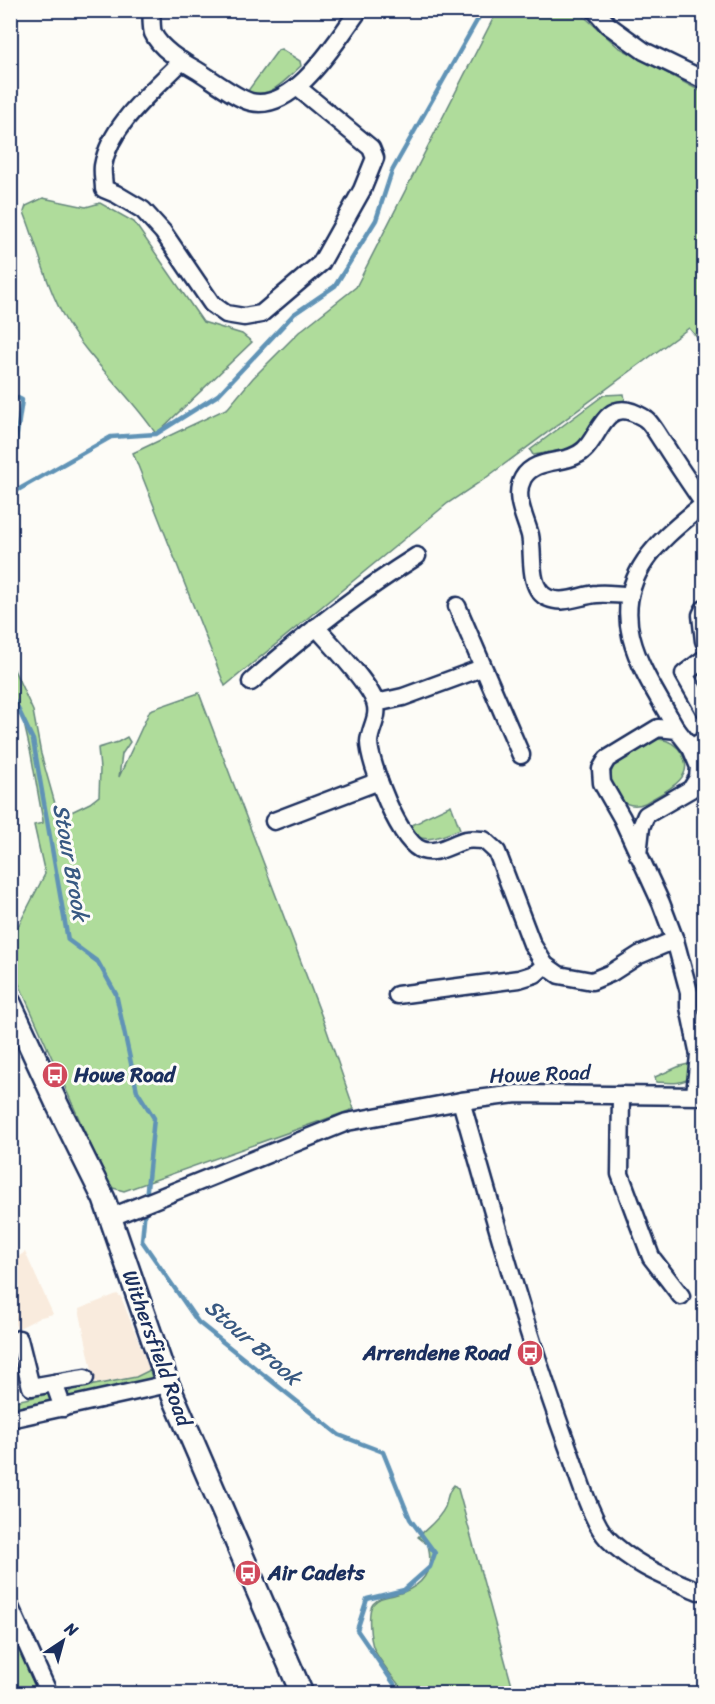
<svg xmlns="http://www.w3.org/2000/svg" width="715" height="1704" font-family="Sriracha,sans-serif">
<style>
.built{fill:#f9ebdd}
.green{fill:#afdc9b;stroke:#65867c;stroke-width:1.5}
.lines{fill:none;stroke-linecap:round;stroke-linejoin:round}
.stream{stroke:#6093b6;stroke-width:4.5}
.minor-casing{stroke:#1b2f5e;stroke-width:21}
.tertiary-casing{stroke:#1b2f5e;stroke-width:26}
.minor{stroke:#fdfcf7;stroke-width:16}
.tertiary{stroke:#fdfcf7;stroke-width:21}
.labels{text-anchor:middle;dominant-baseline:central;stroke-width:6;stroke-linejoin:round;paint-order:stroke}
.street-label{font-size:21px;fill:#1b2f5e;stroke:#fdfcf7}
.poi-label{font-size:21px;font-weight:bold;fill:#1b2f5e;stroke:#fdfcf7;text-anchor:start}
.water-label{font-size:22px;font-style:italic;fill:#385982;stroke:#fdfcf7}
</style>
<rect width="100%" height="100%" fill="#fdfcf7"/>
<filter id="ink" filterUnits="userSpaceOnUse"><feTurbulence type="fractalNoise" baseFrequency=".0167" numOctaves="2"/><feDisplacementMap in="SourceGraphic" scale="12" xChannelSelector="R" yChannelSelector="G"/><feConvolveMatrix kernelMatrix="1 2 1 2 8 2 1 2 1" color-interpolation-filters="sRGB"/></filter>
<g filter="url(#ink)">
<!-- built -->
<g class="built">
<path d="M25,1252L53,1314L41,1317L17,1329L11,1314V1262Z"/>
<path d="M117,1294L121,1297L150,1370L136,1377L95,1384L79,1309Z"/>
</g>
<!-- green -->
<g class="green">
<path d="M497,11H578L618,47L704,93V346L689,328L483,480L448,503L225,686L133,453L228,408L253,378L299,332L356,287Z"/>
<path d="M281,49L300,61L301,66C284,81 271,99 247,92L278,50Z"/>
<path d="M43,198L86,207L100,203L134,222L203,322L242,334L252,342L156,434C129,393 89,361 65,319C46,286 38,247 24,212L26,206Z"/>
<path d="M624,394L625,400C611,404 599,410 591,423C586,430 585,437 578,442C566,452 548,452 533,455L530,450L604,395Z"/>
<path d="M10,661L33,711L41,754L59,818L90,803L99,796L100,769L98,748L118,742L127,737L130,742L122,754L119,777L150,710L199,693L325,1025L354,1109L124,1191L113,1188L104,1175L11,966V940L45,874L34,825L43,823V821L31,754L23,719L11,692Z"/>
<path d="M659,739C669,740 677,745 682,754C697,779 663,792 645,803C617,815 598,775 621,756C625,753 630,751 634,749C642,744 649,740 659,739Z"/>
<path d="M451,805L460,829C444,835 418,849 410,826L421,821L423,818Z"/>
<path d="M704,979V1096L689,992Z"/>
<path d="M693,1063L694,1075C682,1085 671,1083 656,1082L655,1077L680,1066Z"/>
<path d="M150,1370L153,1382L75,1401L68,1398L67,1394L73,1389L136,1377Z"/>
<path d="M49,1394L54,1398L51,1405L11,1414L10,1402Z"/>
<path d="M454,1485L458,1489L514,1693H407C399,1687 378,1658 374,1649C370,1640 367,1611 373,1604C379,1597 386,1597 394,1595C421,1588 435,1573 428,1545L418,1537C427,1528 440,1519 445,1507C448,1498 447,1492 454,1485Z"/>
<path d="M10,1613L45,1693H20L11,1672Z"/>
</g>
<g class="lines">
<!-- stream -->
<g class="stream">
<path d="M10,394L22,400L13,461L16,491L10,501"/>
<path d="M16,491L111,437L156,434L218,395L294,314L335,286L376,220L392,171L483,10"/>
<path d="M10,692L33,740L68,940L98,962L116,994L137,1091L154,1118L146,1199"/>
<path d="M145,1208L142,1241L198,1322L339,1435L383,1452L410,1519L435,1553L430,1567L404,1590L367,1599L357,1630L401,1694"/>
</g>
<defs>
<g id="minor">
<path d="M151,10C152,17 151,27 153,33C160,49 181,61 195,69C209,77 237,99 251,102C295,112 337,40 359,10"/>
<path d="M595,10L608,25L644,51L704,80"/>
<path d="M182,61C154,90 110,124 103,166C102,173 104,182 104,189L116,194L143,210L163,232L212,304L226,314L244,317L261,314L321,263L362,190L375,158L371,148L297,87"/>
<path d="M629,595C619,595 607,593 597,594C581,595 564,605 548,598C527,589 534,553 530,535C525,517 513,496 523,478C536,456 567,466 584,450C599,437 604,402 632,412C637,414 644,417 648,421C655,429 660,439 666,447C678,466 691,485 704,504"/>
<path d="M457,606L521,755"/>
<path d="M704,609L701,615L704,641"/>
<path d="M316,627C331,644 369,683 375,702C380,717 370,728 369,742C369,763 400,844 422,850C437,855 451,844 466,840C471,839 478,840 484,840L497,852L532,944L545,965L559,975L592,981L611,973L639,955L675,940"/>
<path d="M704,659L684,674L704,709"/>
<path d="M251,682C303,636 358,593 417,556"/>
<path d="M376,703L403,697L482,668"/>
<path d="M677,730C647,676 604,621 645,561C660,539 684,521 704,504"/>
<path d="M691,748L704,740"/>
<path d="M274,821L379,781"/>
<path d="M638,855L641,827L646,815L691,789L698,778L699,767L691,748L677,730L658,728L607,759L601,769L602,783L622,818L661,903L675,940L689,992V1007L699,1055L695,1094"/>
<path d="M397,995L519,979L535,974L545,965"/>
<path d="M621,1095L620,1174L651,1257L681,1296"/>
<path d="M461,1101C495,1219 527,1337 570,1453C578,1475 592,1523 608,1539C633,1565 666,1577 698,1591L704,1590"/>
<path d="M109,1218L347,1122L461,1101L517,1094L704,1096"/>
<path d="M19,1339L31,1387L54,1383L63,1408"/>
<path d="M54,1383L85,1378"/>
<path d="M10,1419L168,1384"/>
<path d="M10,1607L49,1694"/>
</g>
<path id="tertiary" d="M10,1003L57,1104L104,1199L168,1384L302,1694"/>
</defs>
<!-- minor casing -->
<use href="#minor" class="minor-casing"/>
<!-- tertiary casing -->
<use href="#tertiary" class="tertiary-casing"/>
<!-- minor -->
<use href="#minor" class="minor"/>
<!-- tertiary -->
<use href="#tertiary" class="tertiary"/>
</g>
</g>
<!-- icons -->
<defs>
<symbol id="bus-disc" viewBox="-11 -11 22 22"><circle r="9.5" fill="#d1495b" stroke="#fdfcf7"/><path d="M-5-6H5V4H4V6H2V4H-2V6H-4V4H-5ZM-3.5-4V0h7V-4ZM-3.5 1.2v1.5H-2V1.2ZM2 1.2v1.5H3.5V1.2Z" fill="#fff"/></symbol>
</defs>
<g fill-rule="evenodd">
<use href="#bus-disc" x="40" y="1060" width="30" height="30"/>
<use href="#bus-disc" x="515" y="1338" width="30" height="30"/>
<use href="#bus-disc" x="233" y="1558" width="30" height="30"/>
</g>
<g class="labels">
<!-- street labels -->
<g class="street-label">
<text transform="translate(540 1074) rotate(-2)">Howe Road</text>
<text transform="translate(157 1348) rotate(70)">Withersfield Road</text>
</g>
<!-- poi labels -->
<g class="poi-label">
<text x="74" y="1075">Howe Road</text>
<text x="510" y="1353" text-anchor="end">Arrendene Road</text>
<text x="268" y="1573">Air Cadets</text>
</g>
<!-- water labels -->
<g class="water-label">
<text transform="translate(71 862) rotate(80)">Stour Brook</text>
<text transform="translate(253 1342) rotate(41)">Stour Brook</text>
</g>
</g>
<!-- margin -->
<rect width="715" height="1704" fill="none" stroke="#fdfcf7" stroke-width="36"/>
<rect x="18" y="18" width="679" height="1668" fill="none" stroke="#1b2f5e" stroke-width="2" filter="url(#ink)"/>
<!-- north arrow -->
<g transform="translate(63 1641) rotate(36)" stroke="#fdfcf7" stroke-width="4.5" paint-order="stroke">
<path d="M0-4.5L10 22L0 15L-10 22Z" fill="#1b2f5e"/>
<text y="-9" font-size="16" font-weight="bold" text-anchor="middle" fill="#1b2f5e">N</text>
</g>
</svg>
